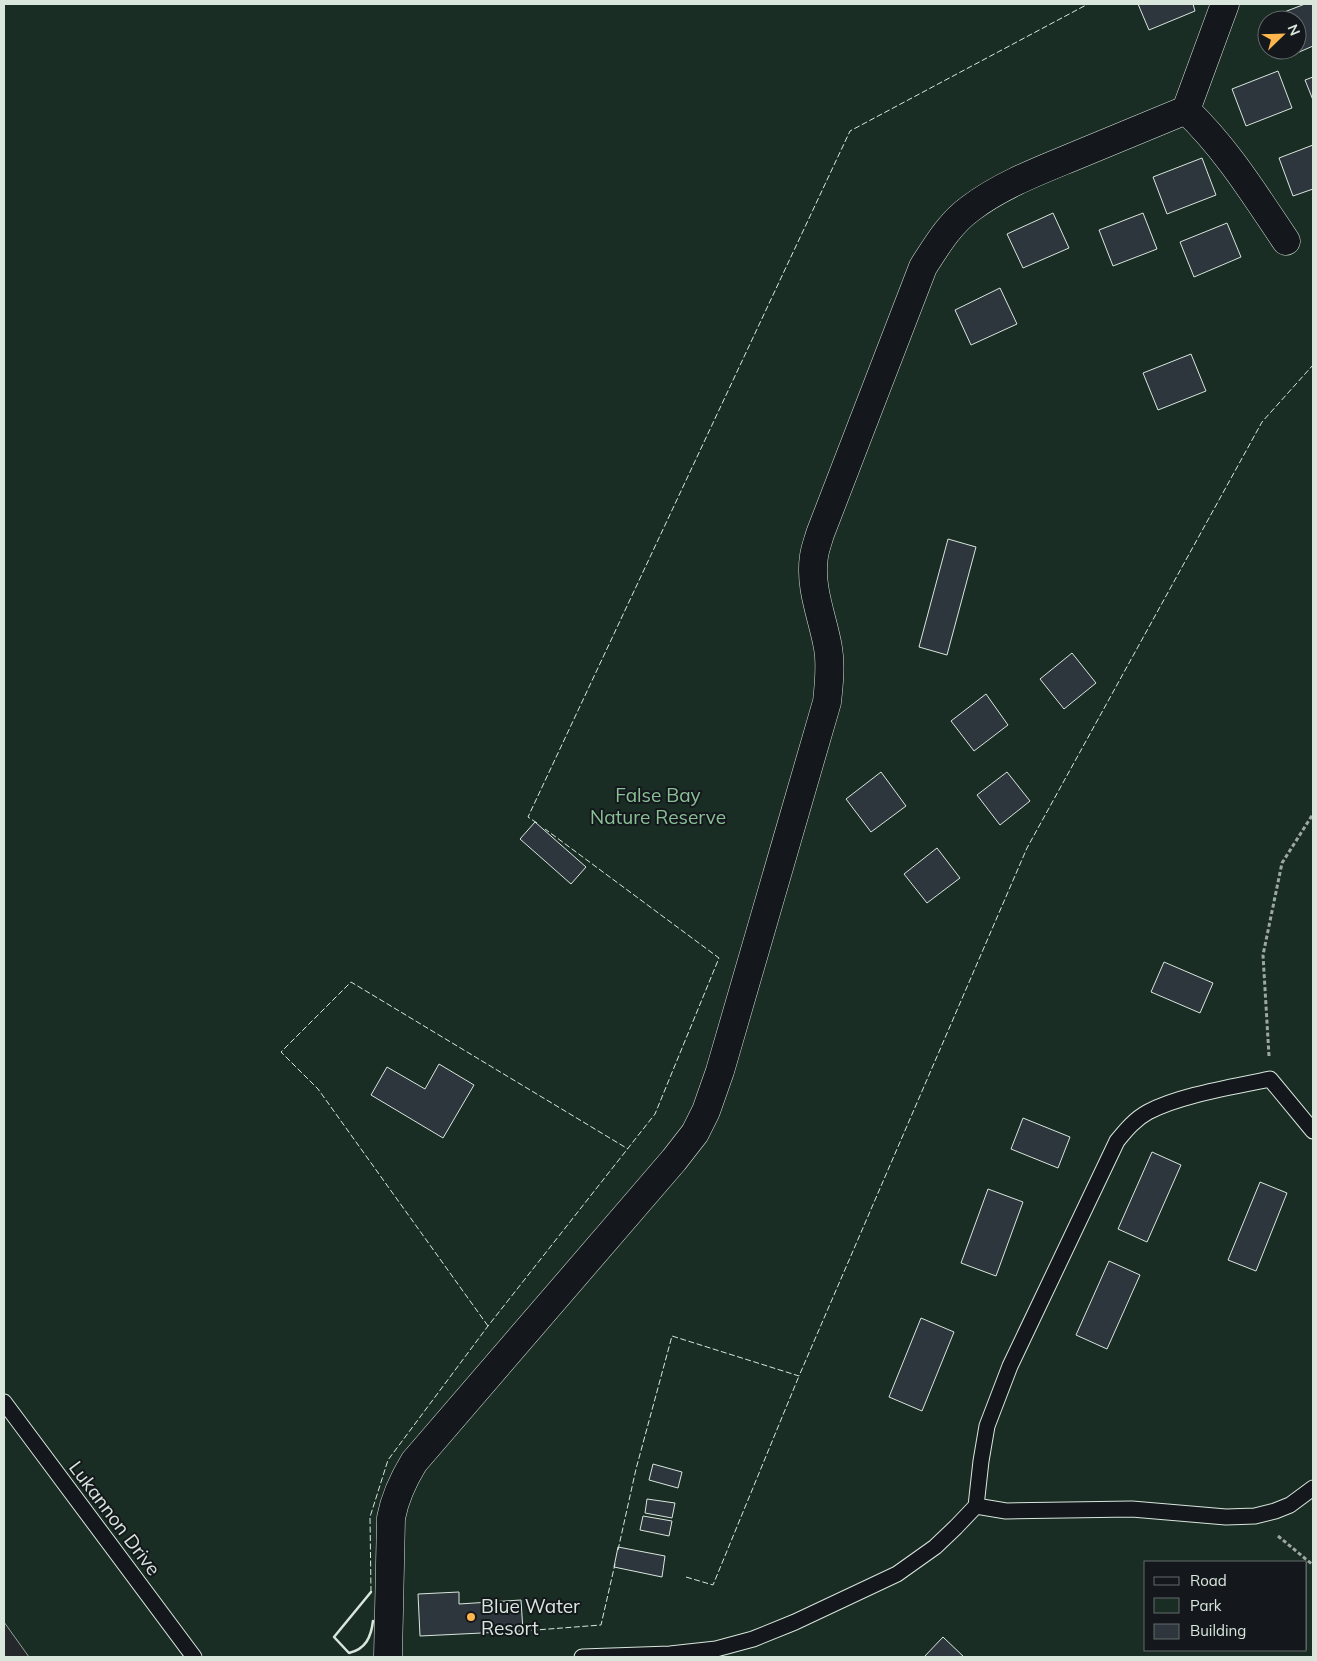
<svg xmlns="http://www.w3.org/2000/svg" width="1317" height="1661" font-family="Mulish,sans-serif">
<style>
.green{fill:#1a2d24;stroke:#939e99;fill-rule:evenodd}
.parking{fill:#24282b;stroke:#939e99}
.building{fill:#2c363c;stroke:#d8e6dc}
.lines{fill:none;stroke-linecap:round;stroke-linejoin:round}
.service-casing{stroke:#d8e6dc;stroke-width:17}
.minor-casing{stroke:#d8e6dc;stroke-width:29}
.path{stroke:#9da8a2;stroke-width:3;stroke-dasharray:4 2.5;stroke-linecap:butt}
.service{stroke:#14181c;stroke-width:15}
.minor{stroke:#14181c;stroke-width:28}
.fence{stroke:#d8e6dc;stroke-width:1;stroke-dasharray:6 2.5;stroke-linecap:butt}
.wall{stroke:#d8e6dc;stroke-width:2.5}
.poi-dot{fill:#ffb74d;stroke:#14181c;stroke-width:2}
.labels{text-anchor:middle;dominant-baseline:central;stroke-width:4;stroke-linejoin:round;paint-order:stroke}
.park-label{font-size:19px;fill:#8ac095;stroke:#14181c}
.street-label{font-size:19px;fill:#d8e6dc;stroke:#14181c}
.poi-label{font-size:19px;fill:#d8e6dc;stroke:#14181c;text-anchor:start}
</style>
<rect width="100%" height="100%" fill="#14181c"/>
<!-- green -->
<path class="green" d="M4,4H1313V1657H4ZM1267,20H1297V50H1267ZM1146,1562H1306V1650H1146Z"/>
<!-- parking -->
<path class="parking" d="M4,1622L29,1657H4Z"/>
<!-- building -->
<g class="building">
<path d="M1138,4H1193L1195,11L1149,30Z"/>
<path d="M1305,4H1313V46L1290,56L1287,50H1297V20H1276L1274,16Z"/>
<path d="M1278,71L1292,108L1246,126L1232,89Z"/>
<path d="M1313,77V100L1305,80Z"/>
<path d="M1313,145V189L1293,196L1279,158Z"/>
<path d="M1202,158L1216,195L1167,214L1153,177Z"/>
<path d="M1053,213L1069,248L1023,268L1007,234Z"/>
<path d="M1143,213L1157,249L1113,266L1099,230Z"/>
<path d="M1227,223L1241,257L1194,277L1180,242Z"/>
<path d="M1000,288L1017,324L971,345L955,310Z"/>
<path d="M1191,354L1206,391L1158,410L1143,373Z"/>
<path d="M948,539L976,547L947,655L919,647Z"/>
<path d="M1072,653L1096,683L1064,709L1040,679Z"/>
<path d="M986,694L1008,725L974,751L951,721Z"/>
<path d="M881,772L906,806L871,832L846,799Z"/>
<path d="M1007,772L1030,801L1000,825L977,795Z"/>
<path d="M535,822L586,867L571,884L520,839Z"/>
<path d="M937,848L960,878L927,903L904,874Z"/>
<path d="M1164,962L1213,983L1200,1013L1151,992Z"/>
<path d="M439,1064L474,1085L443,1138L371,1095L387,1067L425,1089Z"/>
<path d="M1023,1118L1070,1137L1058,1168L1011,1149Z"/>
<path d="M1152,1152L1181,1165L1147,1242L1118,1229Z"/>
<path d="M1260,1182L1287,1193L1256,1271L1228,1260Z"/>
<path d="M988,1189L1023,1202L996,1276L961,1263Z"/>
<path d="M1109,1261L1140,1275L1107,1349L1076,1335Z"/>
<path d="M921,1318L954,1332L922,1411L889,1397Z"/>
<path d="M653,1464L682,1472L678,1488L649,1480Z"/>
<path d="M647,1499L675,1503L672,1518L645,1513Z"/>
<path d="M643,1516L672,1521L669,1536L640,1530Z"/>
<path d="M618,1547L665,1556L662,1577L614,1567Z"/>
<path d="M459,1592V1604L521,1600L523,1631L420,1636L418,1594Z"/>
<path d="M943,1637L964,1657H924Z"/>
</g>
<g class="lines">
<defs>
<g id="service">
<path d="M4,1402L194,1657"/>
<path d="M976,1506L1006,1511L1132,1509L1226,1517L1255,1516L1275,1511L1290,1505L1313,1488"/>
<path d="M582,1657L670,1654L716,1649L753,1639L795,1622L897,1574L935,1547L956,1527L976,1506L981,1461L987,1426L1010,1366L1117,1141C1126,1130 1135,1119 1148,1112C1180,1095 1233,1087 1270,1079L1313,1131"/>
</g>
<g id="minor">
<path d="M1186,110C1226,148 1255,195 1286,241"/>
<path d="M388,1657L391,1518C395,1497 403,1480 414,1462L674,1160L695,1133L706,1111L720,1071L827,702C829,684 831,665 828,648C823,618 809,588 814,556C815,549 818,541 820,534L923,267C937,245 950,223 971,208C1000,186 1036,172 1070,158C1109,142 1147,126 1186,110L1225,4"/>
</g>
</defs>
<!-- service casing -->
<use href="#service" class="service-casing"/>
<!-- minor casing -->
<use href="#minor" class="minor-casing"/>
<!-- path -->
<g class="path">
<path d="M1269,1056L1263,955L1282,863L1313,814"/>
<path d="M1278,1536L1313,1565"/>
</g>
<!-- service -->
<use href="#service" class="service"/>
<!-- minor -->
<use href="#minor" class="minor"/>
<!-- fence -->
<g class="fence">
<path d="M537,823L528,817L850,131L1088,4"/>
<path d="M488,1326L318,1089L281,1052L351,982L628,1149"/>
<path d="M618,1550L636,1469L672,1336L799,1376L1027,848L1262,422L1313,365"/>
<path d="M686,1577L713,1585L799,1376"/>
<path d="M371,1592L370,1517L388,1460L488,1326L655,1114L719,958L545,829"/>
<path d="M523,1631L601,1625L615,1564"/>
</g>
<!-- wall -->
<path class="wall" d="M371,1592L334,1637L349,1653C366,1649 371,1637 373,1621"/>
</g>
<!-- markers -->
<circle class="poi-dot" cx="471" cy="1617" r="5"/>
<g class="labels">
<!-- park labels -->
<g class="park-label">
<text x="658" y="795">False Bay<tspan x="658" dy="22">Nature Reserve</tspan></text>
</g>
<!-- street labels -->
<g class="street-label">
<text transform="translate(115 1518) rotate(53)">Lukannon Drive</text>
</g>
<!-- poi labels -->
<g class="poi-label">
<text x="481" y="1606">Blue Water<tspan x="481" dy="22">Resort</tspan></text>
</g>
</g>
<!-- border -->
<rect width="1317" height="1661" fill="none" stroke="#d8e6dc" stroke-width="10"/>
<!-- legend -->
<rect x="1144" y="1561" width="162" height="90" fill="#14181c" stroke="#626a69"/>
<rect x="1154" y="1577" width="25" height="8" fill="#14181c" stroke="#626a69"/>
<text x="1190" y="1586" font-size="15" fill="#d8e6dc">Road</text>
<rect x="1154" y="1598" width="25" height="15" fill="#1a2d24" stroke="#626a69"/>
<text x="1190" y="1611" font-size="15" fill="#d8e6dc">Park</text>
<rect x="1154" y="1624" width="25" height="15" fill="#2c363c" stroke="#626a69"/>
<text x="1190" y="1636" font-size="15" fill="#d8e6dc">Building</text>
<!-- north arrow -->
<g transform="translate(1282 35) rotate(67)"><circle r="24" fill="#14181c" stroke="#626a69"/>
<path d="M0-4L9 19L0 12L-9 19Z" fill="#ffb74d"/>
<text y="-8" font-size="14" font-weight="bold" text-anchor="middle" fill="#d8e6dc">N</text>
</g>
</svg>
